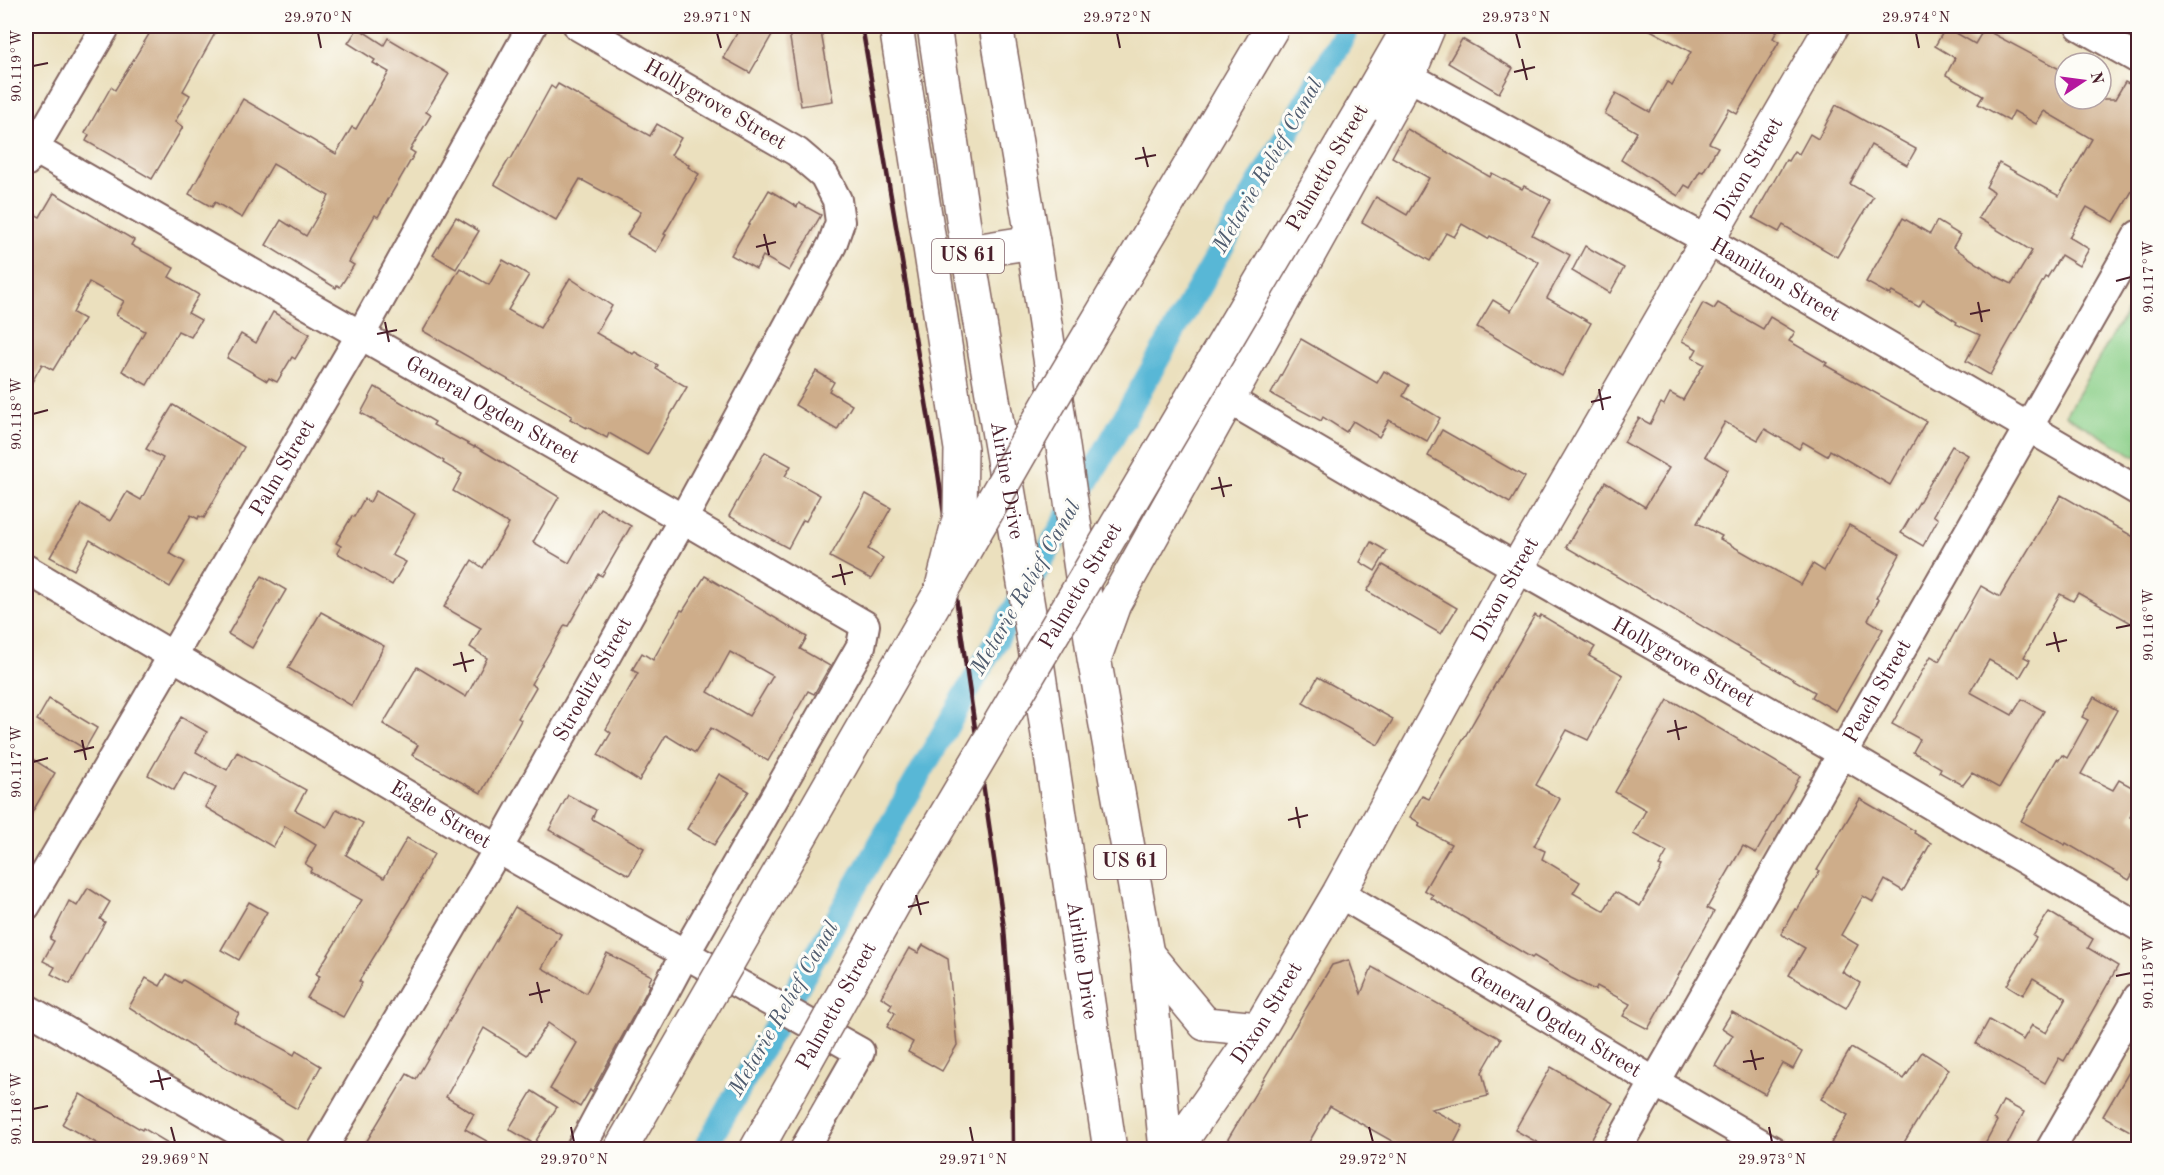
<svg xmlns="http://www.w3.org/2000/svg" width="2164" height="1175" font-family="'Old Standard TT',serif">
<style>
.green{fill:#8acf88;stroke:#6a775a;stroke-width:1.5}
.lines{fill:none;stroke-linecap:round;stroke-linejoin:round}
.canal{stroke:#58b7d6;stroke-width:24}
.building{fill:#cead8a;fill-rule:evenodd}
.street-casing{stroke:#82635e;stroke-width:32}
.secondary-casing{stroke:#82635e;stroke-width:36}
.highway-casing{stroke:#82635e;stroke-width:36}
.street{stroke:#fff;stroke-width:28}
.secondary{stroke:#fff;stroke-width:33}
.highway{stroke:#fff;stroke-width:33}
.rail{stroke:#4a1f2b;stroke-width:4.5}
.secondary-bridge-casing{stroke:#82635e;stroke-width:36;stroke-linecap:butt}
.highway-bridge-casing{stroke:#82635e;stroke-width:36;stroke-linecap:butt}
.secondary-bridge{stroke:#fff;stroke-width:33}
.highway-bridge{stroke:#fff;stroke-width:33}
.ticks{fill:none;stroke:#4a1f2b;stroke-width:2}
.labels{text-anchor:middle;dominant-baseline:central;stroke-width:6;stroke-linejoin:round;paint-order:stroke}
.shield{fill:#fdfcf7;stroke:#806168;stroke-width:1.5}
.shield-label{font-size:20px;font-weight:bold;fill:#4a1f2b}
.street-label{font-size:21px;fill:#4a1f2b;stroke:#fdfcf7}
.water-label{font-size:22px;font-style:italic;fill:#505c6f;stroke:#fdfcf7}
.neatline{fill:none;stroke:#4a1f2b;stroke-width:2}
.ticks-label{font-size:15px;text-anchor:middle;fill:#4a1f2b}
</style>
<rect width="100%" height="100%" fill="#fdfcf7"/>
<filter id="ink" filterUnits="userSpaceOnUse"><feTurbulence type="fractalNoise" baseFrequency=".0167" numOctaves="2"/><feDisplacementMap in="SourceGraphic" scale="12" xChannelSelector="R" yChannelSelector="G"/><feConvolveMatrix kernelMatrix="1 2 1 2 8 2 1 2 1" color-interpolation-filters="sRGB"/></filter>
<filter id="wash" filterUnits="userSpaceOnUse"><feTurbulence type="fractalNoise" baseFrequency=".008" numOctaves="4" result="noise"/><feDisplacementMap in="SourceGraphic" scale="24" xChannelSelector="R" yChannelSelector="G"/><feGaussianBlur stdDeviation="1.35" result="paint"/><feColorMatrix in="noise" values="0 0 0 0 0 0 0 0 0 0 0 0 0 0 0 0 0 1.4 0 .05"/><feComposite in="paint" operator="in"/></filter>
<g filter="url(#wash)">
<rect width="100%" height="100%" fill="#ebe0be"/>
<!-- green -->
<path class="green" d="M2138,293V458L2065,415Z"/>
<g class="lines">
<!-- canal -->
<path class="canal" d="M704,1150L1349,26"/>
</g>
<g id="blocks">
<!-- building -->
<g class="building">
<path d="M154,26H219L183,91L190,95L175,122L183,127L152,179L86,141L89,135L85,133L111,87L115,90Z"/>
<path d="M741,26H777L750,73L723,58Z"/>
<path d="M788,26H820L833,101L801,106Z"/>
<path d="M1643,26H1780L1773,38L1779,42L1737,114L1729,109L1709,143L1718,147L1703,172L1700,171L1690,188L1685,185L1678,196L1621,160L1637,132L1605,114L1616,93L1650,112L1667,82L1672,85L1691,52Z"/>
<path d="M1946,27L1975,44L1984,29L2065,72V99H2115L2125,82L2139,89V179L2114,222L2087,207L2069,237L2089,249L2079,266L2061,255L2047,278L2045,277L1990,375L1966,361L1980,335L1956,324L1957,322L1923,300L1919,307L1892,292L1890,295L1866,282L1903,218L1930,234L1937,221L1960,235L1953,247L1996,276L2012,284L2032,251L1978,218L1994,192L1986,187L1999,163L2059,196L2092,139L2044,111L2036,124L2014,111L2009,121L1978,104L1983,96L1946,75L1955,58L1935,46Z"/>
<path d="M358,28L384,45L388,38L449,74L426,112L431,115L410,150L415,153L378,217L375,215L349,262L354,265L340,287L337,285L336,288L266,245L281,220L306,236L329,196L273,164L242,218L215,202L212,207L189,194L243,99L336,154L352,127L356,129L389,72L373,63L375,60L348,43Z"/>
<path d="M1462,39L1513,68L1499,93L1448,63Z"/>
<path d="M558,84L650,136L657,124L681,138L671,155L689,165L688,167L699,174L664,234L666,235L656,252L627,235L641,212L580,179L556,220L494,184L509,159H511L551,86L555,89Z"/>
<path d="M1836,105L1916,149L1907,165L1871,145L1850,184L1873,197L1837,257L1783,225L1779,232L1753,218L1786,160L1788,161L1794,151L1799,154L1810,134L1818,139Z"/>
<path d="M1407,129L1490,177L1492,173L1522,189L1524,186L1551,200L1532,235L1570,255L1547,298L1591,323L1562,376L1477,327L1493,300L1511,311L1539,262L1490,236L1488,239L1462,224L1454,237L1446,233L1430,261L1362,222L1376,197L1407,215L1429,178L1392,157Z"/>
<path d="M769,190L797,207L799,203L821,215L789,271L763,256L756,269L731,255Z"/>
<path d="M54,193L134,240L131,245L174,268L169,277L199,295L188,313L201,320L191,337L178,331L147,385L122,371L145,331L116,315L124,301L89,282L73,313L84,319L53,370L42,364L26,393V234L36,215L40,217Z"/>
<path d="M456,217L479,231L456,269L433,255Z"/>
<path d="M1585,246L1624,268L1610,293L1572,271Z"/>
<path d="M503,260L529,275L508,310L540,328L570,278L612,306L596,333L633,354L635,352L658,365L656,369L687,387L647,455L609,433L607,438L587,427V428L570,419L572,416L423,331L460,268L489,285Z"/>
<path d="M1703,303L1714,309L1718,303L1763,329L1770,317L1795,332L1789,341L1827,363L1825,365L1926,421L1890,485L1830,450L1827,456L1803,442L1799,449L1765,429L1758,440L1725,422L1705,456L1728,470L1697,523L1722,536L1720,539L1801,585L1813,564L1824,571L1849,525L1900,554L1876,598L1879,599L1868,620L1883,629L1836,711L1812,697L1815,692L1566,547L1605,482L1645,507L1669,468L1624,442L1639,418L1650,424L1661,403L1664,405L1670,393L1683,400L1704,364L1692,358L1697,349L1682,341Z"/>
<path d="M273,312L310,334L295,359L292,357L277,382L269,378L267,381L227,358L241,334L256,343Z"/>
<path d="M1301,339L1377,383L1384,371L1409,385L1403,396L1440,418L1427,441L1389,420L1379,437L1353,421L1346,432L1323,417L1321,421L1271,394Z"/>
<path d="M816,371L834,382L829,391L852,405L837,430L795,405Z"/>
<path d="M375,387L435,422L433,425L474,447L475,446L559,497L533,542L569,563L600,508L631,526L602,576L598,574L568,626L565,625L531,684L536,687L518,718L521,720L481,793L412,755L418,745L383,724L417,667L466,697L487,658L470,647L481,628L444,607L472,560L483,568L509,524L453,491L462,474L443,463L444,461L426,450L361,413Z"/>
<path d="M173,405L244,447L204,518L199,516L198,519L191,515L169,553L185,562L170,587L90,540L74,570L50,557L81,504L110,521L127,492L141,500L163,458L146,449Z"/>
<path d="M1442,430L1525,477L1510,503L1428,456Z"/>
<path d="M1952,446L1968,455L1933,515L1938,519L1923,546L1901,533Z"/>
<path d="M765,452L791,466L785,476L820,495L806,521L803,520L788,548L729,516Z"/>
<path d="M376,491L415,514L392,555L406,562L392,585L337,553L341,546L336,543L352,516L354,517L364,499L370,502Z"/>
<path d="M866,494L891,508L868,549L883,558L871,579L830,557Z"/>
<path d="M2061,495L2139,540V614L2133,624L2078,593L2073,601L2060,594L2024,657L2030,660L2020,677L1989,660L1970,692L2012,715L2022,699L2044,711L1999,788L1972,773L1963,785L1939,772L1941,768L1913,752L1920,739L1892,724L1931,656L1939,661L1981,586L2000,597Z"/>
<path d="M1371,542L1387,551L1375,571L1360,562Z"/>
<path d="M1383,565L1457,608L1441,634L1367,591Z"/>
<path d="M262,576L286,590L252,648L228,634Z"/>
<path d="M705,576L807,637L800,649L830,666L814,694L808,691L768,761L711,728L695,753L666,735L639,781L598,755L611,733L606,729L638,673L632,670L642,653L653,660L681,610L683,611ZM730,652L773,676L749,716L708,692Z"/>
<path d="M321,612L384,646L352,706L288,668Z"/>
<path d="M1535,615L1539,618L1541,615L1595,647L1589,656L1623,675L1588,740L1567,730L1536,785L1560,799L1534,846L1545,851L1542,859L1580,882L1573,893L1604,911L1615,892L1640,906L1662,867L1659,866L1667,852L1633,834L1646,810L1615,792L1668,700L1675,704L1676,703L1800,776L1756,853L1743,846L1707,908L1714,912L1648,1029L1623,1016L1630,1004L1597,986L1595,990L1571,978L1534,956L1532,958L1431,898L1433,895L1424,890L1451,844L1418,826L1420,823L1410,817L1422,796L1429,799Z"/>
<path d="M1318,677L1393,719L1378,745L1303,703Z"/>
<path d="M2094,697L2117,710L2081,774L2113,790L2119,780L2139,791V802L2130,817L2139,822V864L2129,880L2066,843L2065,845L2021,821L2057,759L2059,760L2062,755L2067,758L2088,720L2082,717Z"/>
<path d="M49,699L97,728L85,749L37,720Z"/>
<path d="M181,717L207,732L196,752L227,770L237,752L306,790L295,810L327,827L337,809L363,823L346,855L384,878L407,838L434,854L420,879L421,880L359,981L362,983L343,1017L307,998L320,976L316,974L362,900L310,872L312,868L305,864L316,845L285,826L273,847L205,807L216,788L184,772L174,790L148,775Z"/>
<path d="M26,755L55,773L26,823Z"/>
<path d="M719,774L749,791L714,845L687,829Z"/>
<path d="M568,795L596,810L592,819L644,848L629,875L549,830Z"/>
<path d="M1860,799L1915,831L1914,833L1931,843L1903,891L1885,880L1873,902L1863,896L1841,935L1858,945L1842,972L1860,983L1846,1008L1789,975L1805,948L1781,934L1795,909L1797,910L1820,871L1817,870Z"/>
<path d="M88,888L110,902L100,919L105,922L70,984L51,974L55,967L43,961L54,941L50,939L69,901L77,906Z"/>
<path d="M249,902L267,912L239,960L221,950Z"/>
<path d="M515,907L561,934L542,968L586,993L607,953L652,976L648,984L650,985L592,1092L590,1090L580,1107L550,1089L577,1043L548,1023L527,1055L484,1028L446,1097L474,1114L465,1129L501,1149H362L407,1074L416,1079Z"/>
<path d="M2049,912L2093,939L2088,948L2118,966L2064,1061L2059,1058L2045,1083L1976,1044L1989,1020L2023,1040L2032,1025L2046,1033L2066,998L2033,978L2023,995L2007,985L2036,938L2033,936Z"/>
<path d="M923,945L948,959L957,1045L942,1071L908,1052L913,1042L887,1027L895,1013L889,1009L892,1004L881,997L909,948L918,953Z"/>
<path d="M1349,960L1361,994L1372,967L1501,1039L1482,1072L1488,1096L1431,1109L1463,1126L1451,1149H1406L1330,1106L1305,1149H1222L1332,965Z"/>
<path d="M167,974L181,983L183,980L239,1013L234,1022L294,1055L296,1051L321,1066L297,1109L213,1060L129,1007L146,978L160,986Z"/>
<path d="M1732,1012L1802,1052L1793,1069L1782,1063L1765,1094L1715,1066L1733,1035L1722,1028Z"/>
<path d="M1851,1048L1904,1079L1922,1052L1949,1069L1900,1149H1843L1831,1143L1848,1115L1821,1099Z"/>
<path d="M2139,1055V1136L2103,1116Z"/>
<path d="M1551,1067L1613,1103L1586,1149H1549L1515,1130Z"/>
<path d="M532,1091L557,1107L534,1144L509,1129Z"/>
<path d="M80,1094L142,1130L143,1128L178,1149H107L62,1124Z"/>
<path d="M2003,1101L2024,1112L2005,1149H1982L1997,1121L1994,1119Z"/>
</g>
</g>
</g>
<g filter="url(#ink)">
<use href="#blocks" fill-opacity="0" stroke="#82635e" stroke-width="1.5"/>
<g class="lines">
<defs>
<g id="street">
<path d="M2080,26L2138,59"/>
<path id="s1" d="M1408,76L1707,240L2138,491"/>
<path id="s2" d="M26,144L683,519L865,625L861,646L685,954L580,1150"/>
<path d="M26,162L106,26"/>
<path id="s3" d="M1228,399L1517,568L1844,754L2138,926"/>
<path id="s4" d="M26,569L498,849L860,1052L804,1150"/>
<path id="s5" d="M1339,893L1655,1082L1772,1150"/>
<path id="s6" d="M26,906L360,336L532,26"/>
<path d="M26,1008L270,1150"/>
<path id="s7" d="M322,1150L498,849L683,519L832,245L840,222L837,200L824,175L797,152L578,26"/>
<path id="s8" d="M1616,1150L2138,235"/>
<path d="M2050,1150L2138,997"/>
</g>
<g id="secondary">
<path d="M1361,111L1410,26"/>
<path id="s9" d="M1175,1150L1259,1029L1339,893L1517,568L1832,26"/>
</g>
<g id="highway">
<path id="s10" d="M934,26L968,252L1035,648L1110,1150"/>
<path d="M996,26L1033,242L1094,658L1147,954L1166,1150"/>
<path d="M968,252L1033,242"/>
<path d="M1096,654L1114,604L1408,76L1429,26"/>
<path d="M1147,954L1205,1024L1259,1029"/>
</g>
</defs>
<!-- street casing -->
<use href="#street" class="street-casing"/>
<!-- secondary casing -->
<use href="#secondary" class="secondary-casing"/>
<!-- highway casing -->
<use href="#highway" class="highway-casing"/>
<!-- street -->
<use href="#street" class="street"/>
<!-- secondary -->
<use href="#secondary" class="secondary"/>
<!-- highway -->
<use href="#highway" class="highway"/>
<!-- rail -->
<path class="rail" d="M862,26L938,473L1004,928L1012,1036L1013,1150"/>
<defs>
<g id="secondary-bridge">
<path d="M620,1150L1048,405L1273,26"/>
<path id="s11" d="M756,1150L898,896L1361,111"/>
</g>
<path id="highway-bridge" d="M896,26L961,449L960,515L940,595"/>
</defs>
<!-- secondary-bridge casing -->
<use href="#secondary-bridge" class="secondary-bridge-casing"/>
<!-- highway-bridge casing -->
<use href="#highway-bridge" class="highway-bridge-casing"/>
<!-- secondary-bridge -->
<use href="#secondary-bridge" class="secondary-bridge"/>
<!-- highway-bridge -->
<use href="#highway-bridge" class="highway-bridge"/>
</g>
</g>
<!-- ticks -->
<path class="ticks" d="M318,33L321,48M717,33L721,48M1117,33L1120,48M1516,33L1520,48M1916,33L1919,48M1522,59L1527,80M33,66L48,63M1514,72L1535,67M1143,147L1148,167M1135,159L1156,155M764,234L769,255M756,247L776,242M2116,281L2131,277M1978,302L1982,322M1970,314L1990,310M385,322L389,342M377,334L397,330M1599,389L1603,410M1591,402L1611,397M33,414L48,410M1219,477L1224,497M1211,489L1232,485M840,564L845,585M832,577L853,572M2116,628L2131,625M2054,632L2059,652M2046,645L2067,640M461,652L466,672M453,665L474,660M1675,720L1679,740M1667,732L1687,727M82,740L86,760M74,752L94,747M33,762L48,758M1296,807L1300,828M1288,820L1308,815M916,895L921,915M908,907L929,902M2116,976L2131,973M537,982L542,1003M529,995L550,990M1751,1050L1756,1070M1743,1062L1764,1058M158,1070L163,1090M150,1082L171,1078M33,1109L48,1106M171,1127L175,1142M571,1127L574,1142M970,1127L973,1142M1369,1127L1373,1142M1769,1127L1772,1142"/>
<g class="labels">
<!-- shield labels -->
<g class="shield">
<rect x="932" y="239" width="72" height="34" rx="4.5"/>
<rect x="1094" y="845" width="72" height="34" rx="4.5"/>
</g>
<g class="shield-label">
<text x="968" y="256">US 61</text>
<text x="1130" y="862">US 61</text>
</g>
<!-- street labels -->
<g class="street-label">
<text transform="translate(715 105) rotate(30)">Hollygrove Street</text>
<text transform="translate(1328 168) rotate(-60)">Palmetto Street</text>
<text stroke="none"><textPath href="#s9" startOffset="1137">Dixon Street</textPath></text>
<text stroke="none"><textPath href="#s1" startOffset="420">Hamilton Street</textPath></text>
<text stroke="none"><textPath href="#s2" startOffset="537">General Ogden Street</textPath></text>
<text stroke="none"><textPath href="#s6" startOffset="508">Palm Street</textPath></text>
<text stroke="none"><textPath href="#s10" startOffset="460">Airline Drive</textPath></text>
<text stroke="none"><textPath href="#s11" startOffset="651">Palmetto Street</textPath></text>
<text stroke="none"><textPath href="#s9" startOffset="651">Dixon Street</textPath></text>
<text stroke="none"><textPath href="#s3" startOffset="526">Hollygrove Street</textPath></text>
<text stroke="none"><textPath href="#s7" startOffset="543">Stroelitz Street</textPath></text>
<text stroke="none"><textPath href="#s8" startOffset="528">Peach Street</textPath></text>
<text stroke="none"><textPath href="#s4" startOffset="482">Eagle Street</textPath></text>
<text stroke="none"><textPath href="#s10" startOffset="946">Airline Drive</textPath></text>
<text stroke="none"><textPath href="#s11" startOffset="165">Palmetto Street</textPath></text>
<text stroke="none"><textPath href="#s9" startOffset="165">Dixon Street</textPath></text>
<text stroke="none"><textPath href="#s5" startOffset="252">General Ogden Street</textPath></text>
</g>
<!-- water labels -->
<g class="water-label">
<text transform="translate(1268 166) rotate(-60)">Metarie Relief Canal</text>
<text transform="translate(1026 588) rotate(-60)">Metarie Relief Canal</text>
<text transform="translate(784 1009) rotate(-60)">Metarie Relief Canal</text>
</g>
</g>
<!-- margin -->
<rect width="2164" height="1175" fill="none" stroke="#fdfcf7" stroke-width="66"/>
<!-- north arrow -->
<g transform="translate(2083 81) rotate(77)"><circle r="28" fill="#fdfcf7" stroke="#b5a4a5" stroke-width="1.5"/>
<path d="M0-4.5L10 22L0 15L-10 22Z" fill="#b5179e"/>
<text y="-9" font-size="16" font-weight="bold" text-anchor="middle" fill="#4a1f2b">N</text>
</g>
<rect x="33" y="33" width="2098" height="1109" class="neatline"/>
<g class="ticks-label">
<text x="318" y="22">29.970°N</text>
<text x="717" y="22">29.971°N</text>
<text x="1117" y="22">29.972°N</text>
<text x="1516" y="22">29.973°N</text>
<text x="1916" y="22">29.974°N</text>
<text transform="translate(16 66) rotate(-90)" y="5">90.119°W</text>
<text transform="translate(2148 277) rotate(-90)" y="5">90.117°W</text>
<text transform="translate(16 414) rotate(-90)" y="5">90.118°W</text>
<text transform="translate(2148 625) rotate(-90)" y="5">90.116°W</text>
<text transform="translate(16 762) rotate(-90)" y="5">90.117°W</text>
<text transform="translate(2148 973) rotate(-90)" y="5">90.115°W</text>
<text transform="translate(16 1109) rotate(-90)" y="5">90.116°W</text>
<text x="175" y="1164">29.969°N</text>
<text x="574" y="1164">29.970°N</text>
<text x="973" y="1164">29.971°N</text>
<text x="1373" y="1164">29.972°N</text>
<text x="1772" y="1164">29.973°N</text>
</g>
</svg>
